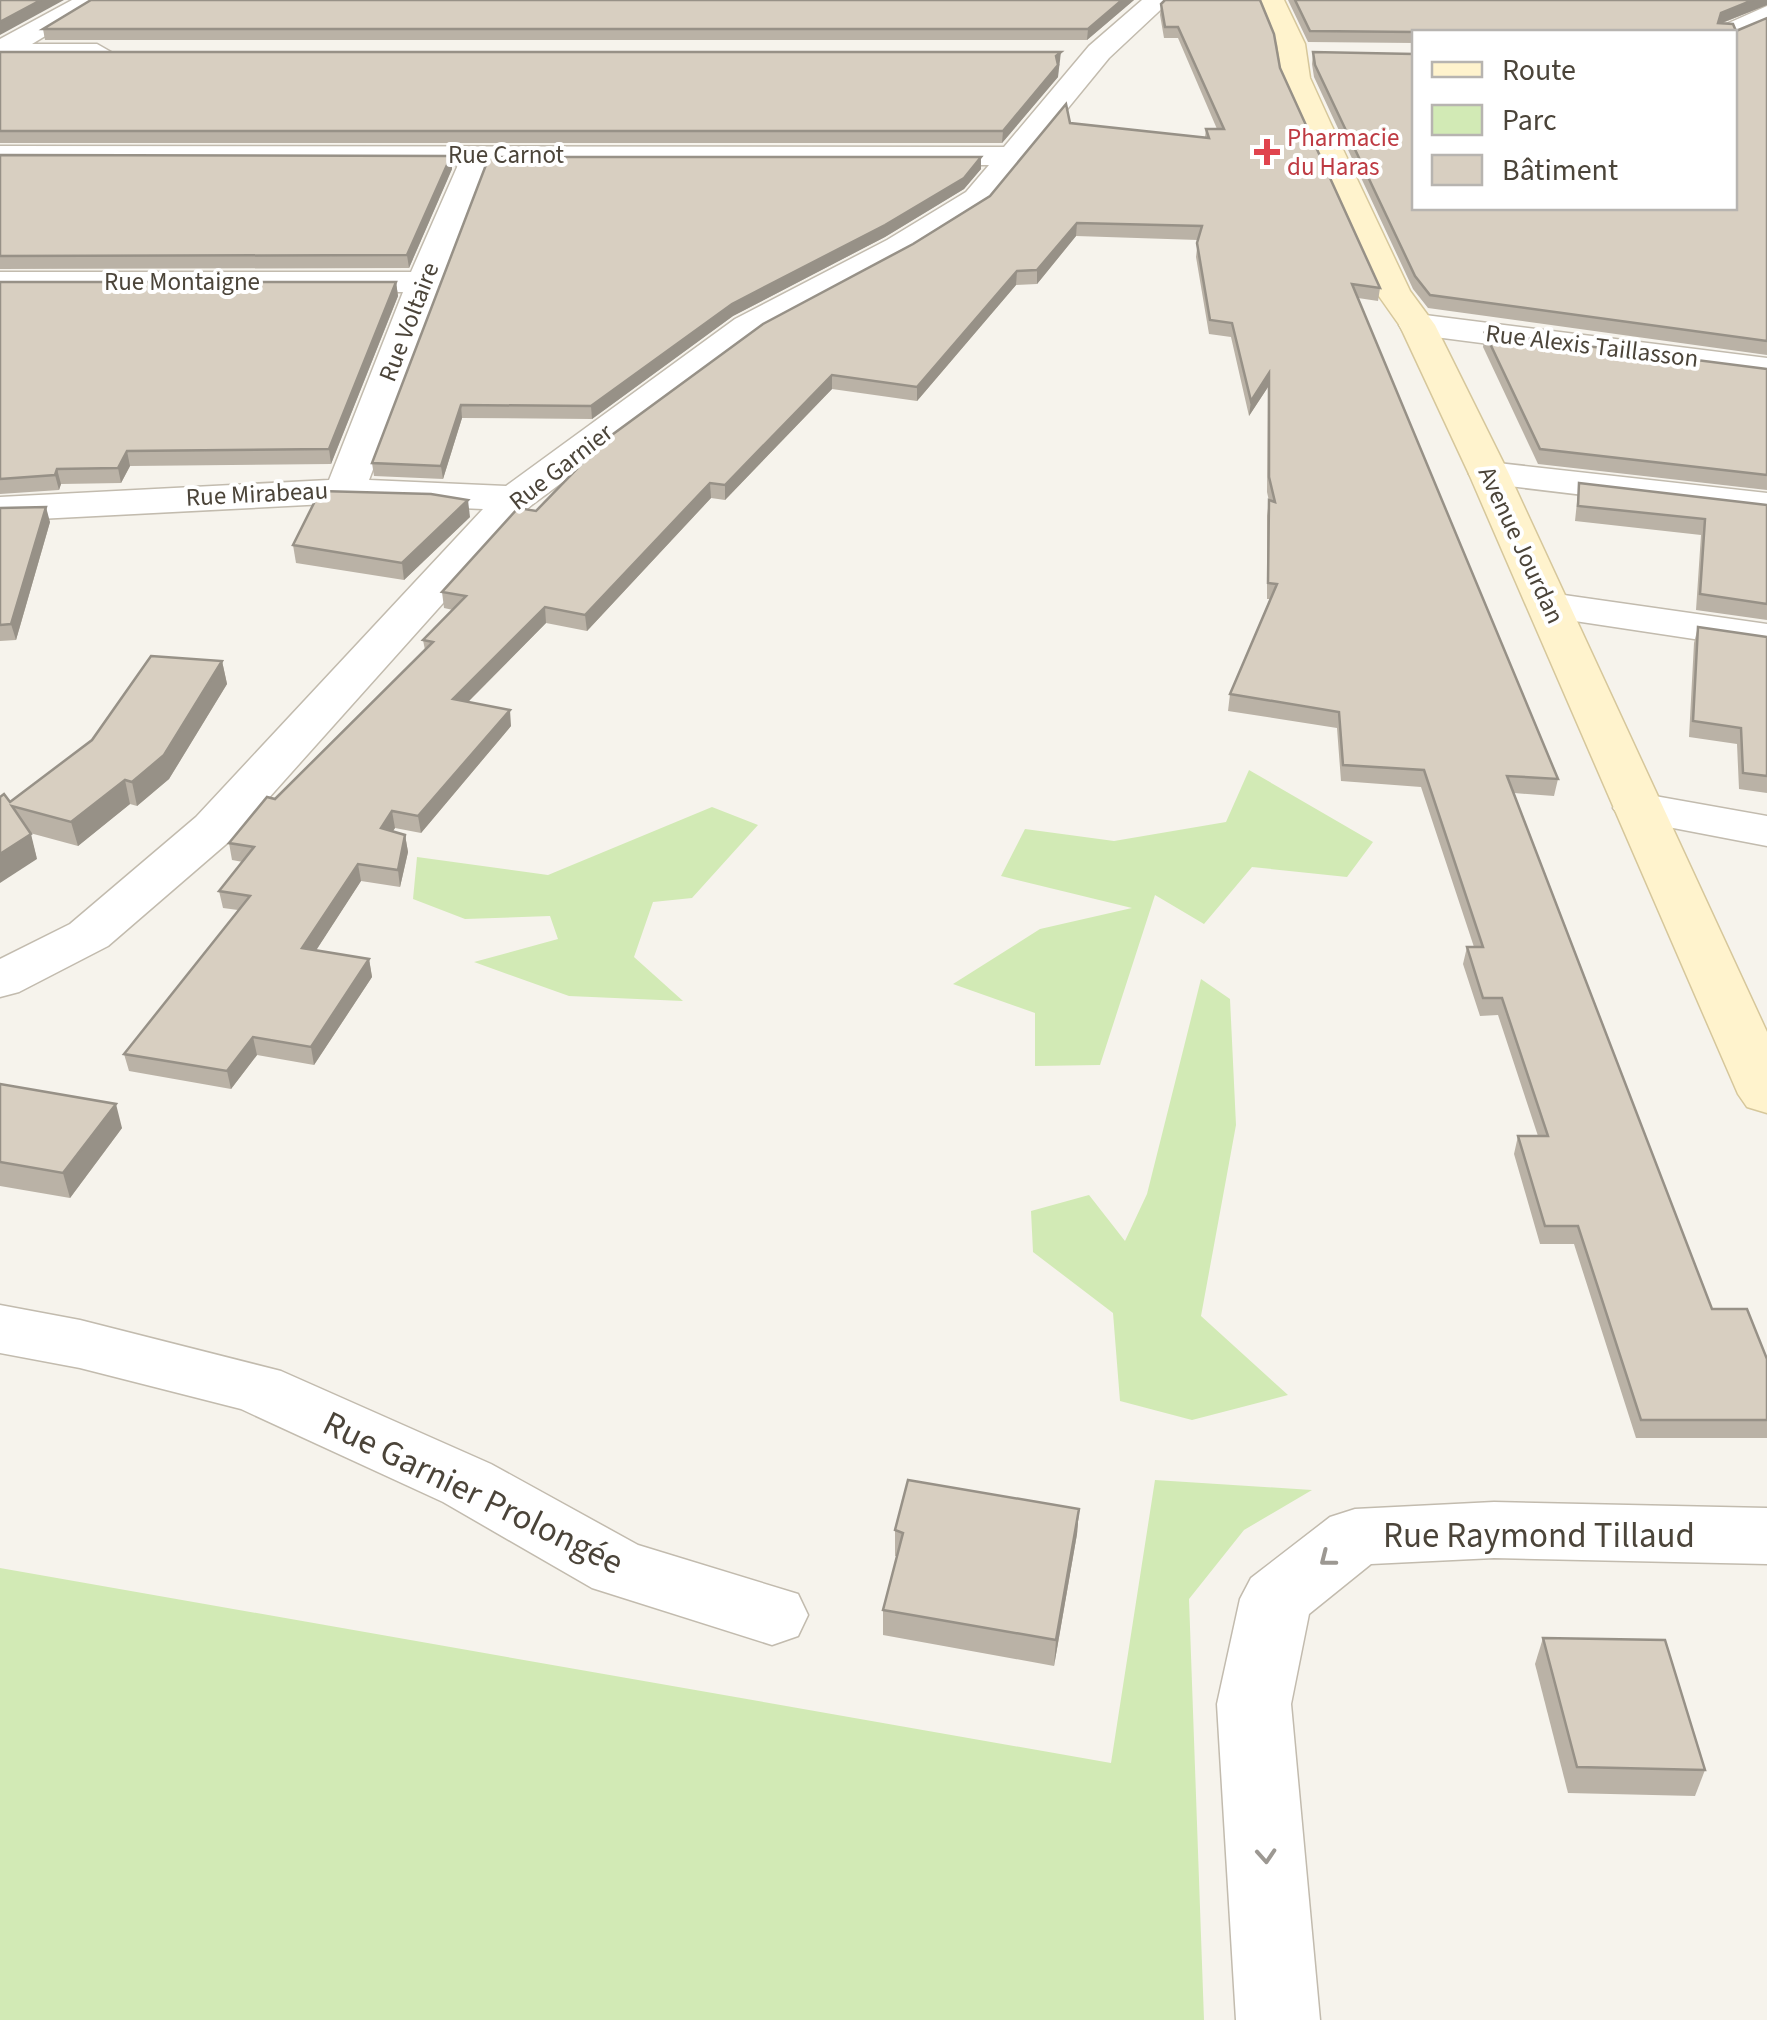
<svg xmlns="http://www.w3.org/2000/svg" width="1767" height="2020" font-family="'Source Sans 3',sans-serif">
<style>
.green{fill:#d2eab5}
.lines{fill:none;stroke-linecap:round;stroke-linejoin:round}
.minor-casing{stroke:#c2bbae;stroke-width:3}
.secondary-casing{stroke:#d6c79b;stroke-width:3}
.minor{fill:#fff;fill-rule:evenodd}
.secondary{fill:#fff3cd;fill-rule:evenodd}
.wall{fill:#bab2a6}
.shaded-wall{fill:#979187}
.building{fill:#d8cfc1;stroke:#979187;stroke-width:2.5}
.oneway{stroke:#9c9892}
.health-dot{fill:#e0444e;stroke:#fff;stroke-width:4}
.labels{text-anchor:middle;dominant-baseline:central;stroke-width:8;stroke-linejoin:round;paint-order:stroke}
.far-health-label{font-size:25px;fill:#be3a42;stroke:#fff;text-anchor:start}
.far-street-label{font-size:25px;fill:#4b4439;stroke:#fff}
.near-street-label{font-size:35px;fill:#4b4439;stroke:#fff}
</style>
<rect width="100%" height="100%" fill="#f6f3ec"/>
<!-- green -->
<g class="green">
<path d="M1249,770L1373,842L1347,877L1252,867L1204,924L1155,895L1100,1065L1035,1066V1013L953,984L1040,929L1132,908L1001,876L1025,829L1114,841L1226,822Z"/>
<path d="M712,807L758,825L692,898L653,902L634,957L683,1001L569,996L474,962L558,939L550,916L465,919L413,899L417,857L548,875Z"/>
<path d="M1201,979L1230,999L1236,1125L1201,1316L1288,1395L1192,1420L1120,1401L1113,1313L1033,1252L1031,1211L1089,1195L1125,1241L1147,1194Z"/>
<path d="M1155,1480L1312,1490L1244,1530L1189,1599L1204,2020H0V1568L1111,1763Z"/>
</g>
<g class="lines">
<defs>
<g id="minor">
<path d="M72,0H105L32,44H97L111,52L107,58L0,60V39Z"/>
<path d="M1142,0H1171L1109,58L988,206L911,254L761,335L529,507L232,839L108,946L19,992L0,997V959L70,924L196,817L483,509L345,503L0,521V497L329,480L403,292H0V272H411L458,165L0,164V146L1004,147L1089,46ZM488,165H989L966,192L887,240L735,319L506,486L369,480Z"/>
<path d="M1767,6V24L1734,39V32H1718L1722,26Z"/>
<path d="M1417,314L1767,358V380L1404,333L1399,325L1404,317Z"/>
<path d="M1489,462L1767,493V517L1475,482L1469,474L1475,466Z"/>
<path d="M1550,593L1767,624V650L1535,615L1528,606L1535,597Z"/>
<path d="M1638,793L1767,816V846L1621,818L1613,808L1621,798Z"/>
<path d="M0,1305L80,1320L281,1371L491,1464L638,1545L798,1594L808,1615L798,1636L772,1645L592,1588L443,1502L241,1409L80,1368L0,1353Z"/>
<path d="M1494,1502L1767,1508V1564L1494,1558L1371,1564L1309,1614L1291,1704L1320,2020H1236L1217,1704L1240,1599L1251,1578L1330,1517L1355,1509Z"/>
</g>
<path id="secondary" d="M1258,0H1284L1305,44L1310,78L1330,122L1410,291L1435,325L1509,474L1767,1032V1113L1747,1107L1738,1094L1469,474L1400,326L1376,292L1300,122L1282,78L1277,44Z"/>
</defs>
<!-- minor casing -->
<use href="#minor" class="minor-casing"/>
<!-- secondary casing -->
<use href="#secondary" class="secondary-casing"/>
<!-- minor -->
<use href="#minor" class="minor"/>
<!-- secondary -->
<use href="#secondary" class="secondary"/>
</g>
<!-- wall -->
<g class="wall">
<path d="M1134,0L1087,40H45L43,29Z"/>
<path d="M1288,0H1767V5L1720,24L1736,31L1767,18V355L1428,308L1413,289L1314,77L1312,64L1313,52L1414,54L1734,32H1414V43L1308,42Z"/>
<path d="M1161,4L1280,68L1380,288L1378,301L1358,298L1558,779L1554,796L1514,793L1712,1309L1767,1359V1438H1636L1574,1244H1540L1514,1154L1518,1136H1538L1498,1015L1480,1016L1463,964L1467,947H1474L1421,787L1341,781L1337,728L1228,711L1230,694L1270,599H1267V516L1269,501L1267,492L1268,387L1249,416L1231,337L1209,334L1196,257L1198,240L1076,236L1037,284L1016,285L917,401L832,389L725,500L711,498L587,631L546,623L468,702L511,726L421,833L395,828L392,832L405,835L408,852L400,887L361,881L316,950L369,959L372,977L314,1065L257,1055L231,1089L129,1071L124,1054L238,910L223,908L219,891L243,862L232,860L229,843L425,650L423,640L453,610L444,608L442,592L536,511L913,244L990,196L1070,123L1205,137L1206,129H1217L1178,38H1164L1160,15Z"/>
<path d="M0,52L1060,64L1058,65V77L1002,143H0Z"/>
<path d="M0,155L451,156L452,169L409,268L0,269Z"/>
<path d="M489,157H981V169L964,189L885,237L733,316L592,419L462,418L443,479L374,476L372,463Z"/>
<path d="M0,282H396L398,296L331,464L130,466L121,483L61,484L59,490L0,494Z"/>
<path d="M1485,333L1767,369V490L1538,464L1483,347Z"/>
<path d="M1579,483L1767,505V620L1696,610L1701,535L1575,521Z"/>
<path d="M0,508L50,522L16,640L0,641Z"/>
<path d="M470,517L404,580L296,563L293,545Z"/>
<path d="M1698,627L1767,637V793L1739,789L1737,744L1689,737L1694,643Z"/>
<path d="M222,661L227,684L169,779L137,806L130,804L78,846L30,833L37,859L10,802Z"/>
<path d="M0,1084L122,1128L70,1198L0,1186Z"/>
<path d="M1079,1509L1077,1534L1054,1666L883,1635V1610L897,1556H895V1530Z"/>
<path d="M1543,1638L1705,1770L1695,1796L1568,1793L1535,1664Z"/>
</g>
<!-- shaded-wall -->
<g class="shaded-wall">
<path d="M41,0H64L0,35V22Z"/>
<path d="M1122,0H1134L1087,40L1088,29Z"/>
<path d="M1753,0H1767V5L1719,24L1716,32L1721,13Z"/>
<path d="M1061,52L1058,77L1002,143L1003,131L1056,56Z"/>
<path d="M451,156L452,169L409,268L407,255Z"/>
<path d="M981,157V169L964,189L885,237L733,316L592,419L591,406L732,304Z"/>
<path d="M1077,223L1076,236L1037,284V270Z"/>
<path d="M1017,271L1016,285L917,401V387Z"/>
<path d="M396,282L398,296L331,464L329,449Z"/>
<path d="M1269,373L1268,387L1249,416L1251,401Z"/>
<path d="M832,375V389L725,500V485Z"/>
<path d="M461,405L462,418L443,479L441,466Z"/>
<path d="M127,451L130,466L121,483L118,468Z"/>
<path d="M57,469L61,484L59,490L55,475Z"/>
<path d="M710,483L711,498L587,631L585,615Z"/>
<path d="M468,500L470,517L404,580L402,563Z"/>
<path d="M46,507L50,522L16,640L11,624Z"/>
<path d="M545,607L546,623L455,715L453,699Z"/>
<path d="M222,661L227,684L169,779L137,806L132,782Z"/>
<path d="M510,710L511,726L421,833L418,816Z"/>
<path d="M125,780L130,804L78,846L71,822Z"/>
<path d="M392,811L395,828L384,845L381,828Z"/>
<path d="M31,834L37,859L0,883V854Z"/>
<path d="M405,835L408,852L400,887L398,870Z"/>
<path d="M358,864L361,881L306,966L302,948Z"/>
<path d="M369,959L372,977L314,1065L311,1047Z"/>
<path d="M253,1037L257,1055L231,1089L227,1071Z"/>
<path d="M116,1104L122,1128L70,1198L63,1173Z"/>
<path d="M1079,1509L1077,1534L1054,1666L1056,1640Z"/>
</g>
<!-- building -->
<g class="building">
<path d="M0,0H41L0,22Z"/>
<path d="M91,0H1122L1088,29H43Z"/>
<path d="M1165,0H1260L1274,34L1280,68L1380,288L1352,284L1558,779L1507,776L1712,1309H1747L1767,1359V1420H1641L1578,1226H1545L1518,1136H1548L1502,998H1483L1467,947H1483L1424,770L1343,765L1339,712L1230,694L1277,584L1268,583L1269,500L1275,502L1269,477V373L1251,401L1232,323L1210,320L1197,243L1202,226L1077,223L1037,270L1017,271L917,387L832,375L725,485L710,483L585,615L545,607L453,699L510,710L418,816L392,811L381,828L405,835L398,870L358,864L302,948L369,959L311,1047L253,1037L227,1071L124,1054L250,896L219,891L254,847L229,843L267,797L275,799L433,642L423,640L466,596L442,592L518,508L536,511L605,440L763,324L913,244L990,196L1066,104L1070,123L1209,138L1206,129H1224L1178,27H1165L1161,4Z"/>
<path d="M1295,0H1753L1721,13L1718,23L1733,24L1736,31L1767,18V341L1430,295L1415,276L1315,65L1313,52L1414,54V208H1734V32H1418L1310,31Z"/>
<path d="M0,52H1061L1056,56L1058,65L1003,131H0Z"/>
<path d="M0,155L451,156L407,255L0,256Z"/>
<path d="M489,157H981L964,178L885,225L732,304L591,406L461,405L441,466L372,463Z"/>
<path d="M0,282H396L329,449L127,451L118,468L57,469L55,475L0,479Z"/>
<path d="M1485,333L1767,369V475L1540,449Z"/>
<path d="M1579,483L1767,505V604L1700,594L1705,519L1578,506Z"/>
<path d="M320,491L431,494L468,500L402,563L293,545Z"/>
<path d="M46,507L11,624L0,625V508Z"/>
<path d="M1698,627L1767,637V776L1743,773L1741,728L1693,721Z"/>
<path d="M151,656L222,661L164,755L132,782L125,780L71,822L12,806L31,834L0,854V797L4,794L10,802L92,740Z"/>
<path d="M0,1084L116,1104L63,1173L0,1162Z"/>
<path d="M908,1480L1079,1509L1056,1640L883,1610L903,1533L895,1530Z"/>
<path d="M1543,1638L1665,1640L1705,1770L1577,1767Z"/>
</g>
<!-- one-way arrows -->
<defs><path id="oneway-chevron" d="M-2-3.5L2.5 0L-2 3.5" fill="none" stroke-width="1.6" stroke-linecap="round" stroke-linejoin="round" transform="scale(2.5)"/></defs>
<g class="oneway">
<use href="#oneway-chevron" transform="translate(1327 1559) rotate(142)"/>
<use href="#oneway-chevron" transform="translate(1266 1856) rotate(86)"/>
</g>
<!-- markers -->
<path class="health-dot" d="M1262 137h10v10h10v10h-10v10h-10v-10h-10v-10h10z"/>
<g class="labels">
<!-- far-health labels -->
<g class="far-health-label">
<text x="1287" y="138">Pharmacie<tspan x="1287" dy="29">du Haras</tspan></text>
</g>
<!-- far-street labels -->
<g class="far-street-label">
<text x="506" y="155">Rue Carnot</text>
<text x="182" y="282">Rue Montaigne</text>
<text transform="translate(409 322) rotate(-69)">Rue Voltaire</text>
<text transform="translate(1592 346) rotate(7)">Rue Alexis Taillasson</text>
<text transform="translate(561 467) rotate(-38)">Rue Garnier</text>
<text transform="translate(257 494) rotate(-3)">Rue Mirabeau</text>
<text transform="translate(1521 545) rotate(65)">Avenue Jourdan</text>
</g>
<!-- near-street labels -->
<g class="near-street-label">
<text transform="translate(473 1493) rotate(26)">Rue Garnier Prolongée</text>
<text x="1539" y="1536">Rue Raymond Tillaud</text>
</g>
</g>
<!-- legend -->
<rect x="1412" y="30" width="325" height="180" fill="#ffffff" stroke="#b7b4b0" stroke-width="2.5"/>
<rect x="1432" y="62" width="50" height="15" fill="#fff3cd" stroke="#b7b4b0" stroke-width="2.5"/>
<text x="1502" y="80" font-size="30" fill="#4b4439">Route</text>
<rect x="1432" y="105" width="50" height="30" fill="#d2eab5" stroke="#b7b4b0" stroke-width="2.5"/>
<text x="1502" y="130" font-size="30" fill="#4b4439">Parc</text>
<rect x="1432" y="155" width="50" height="30" fill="#d8cfc1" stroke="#b7b4b0" stroke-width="2.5"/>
<text x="1502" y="180" font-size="30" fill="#4b4439">Bâtiment</text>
</svg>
